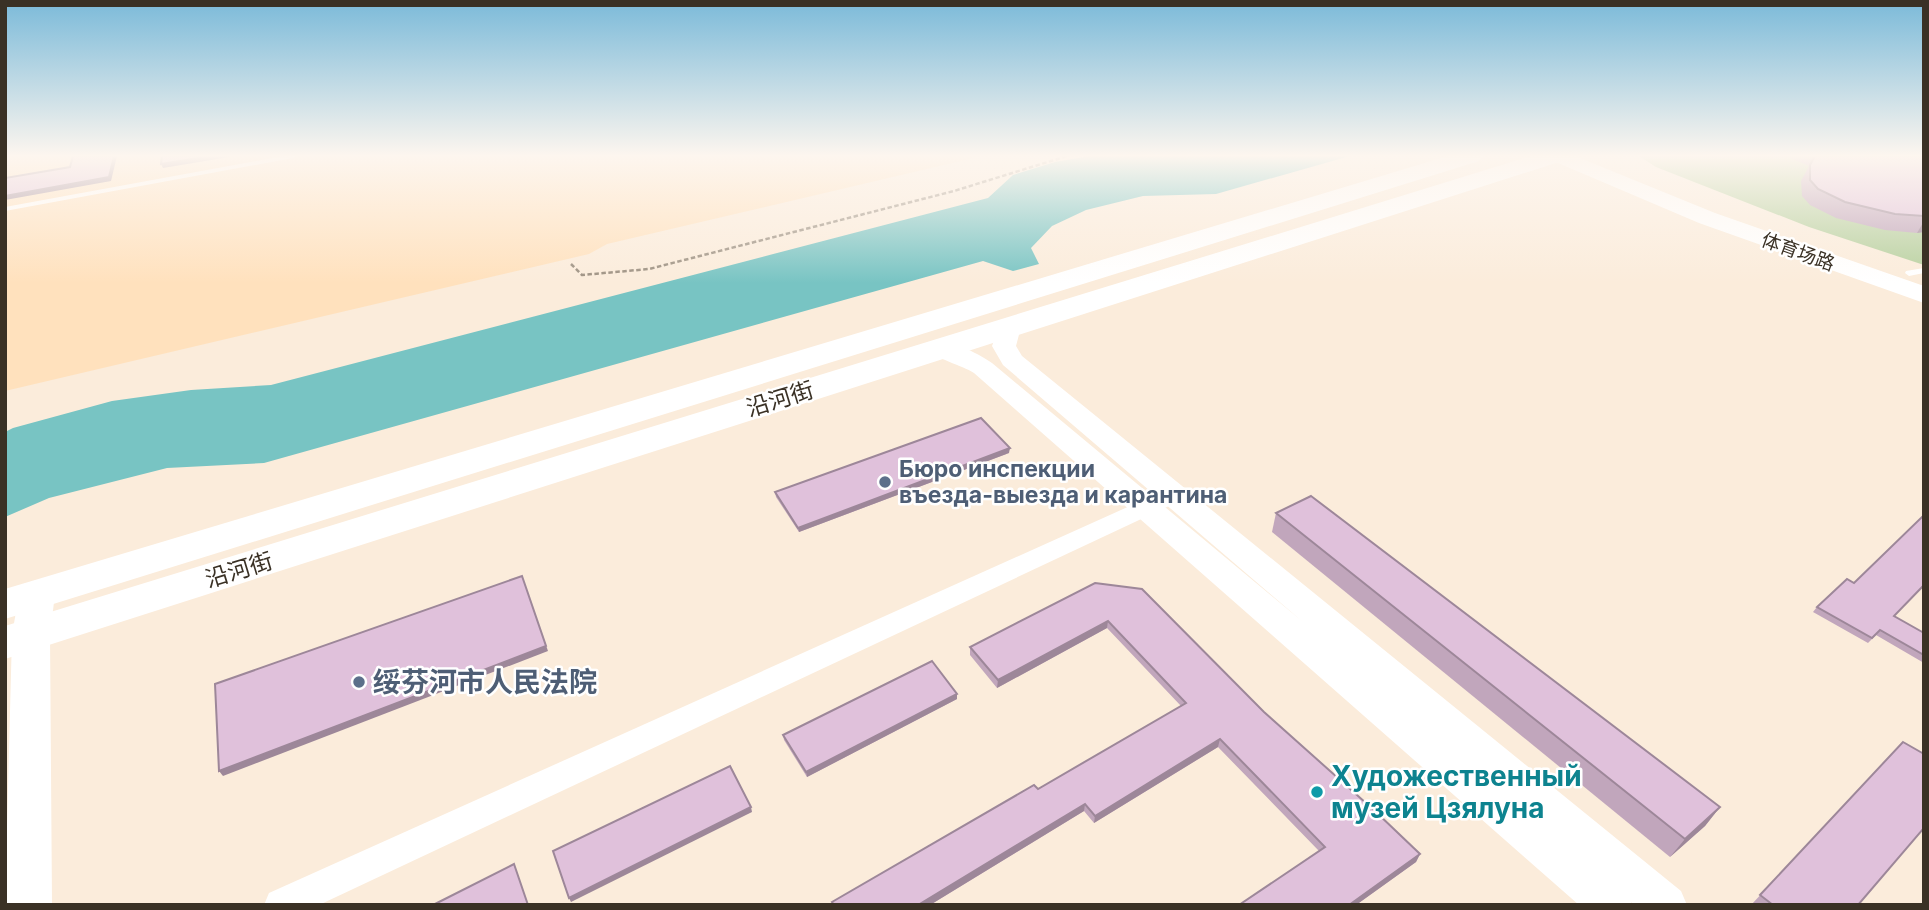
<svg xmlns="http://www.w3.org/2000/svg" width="1929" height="910" font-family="Inter,'Noto Sans SC',sans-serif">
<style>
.built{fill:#ffe1bd}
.green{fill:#b7d09f}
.water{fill:#78c4c3}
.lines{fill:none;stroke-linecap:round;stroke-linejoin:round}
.path{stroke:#9c9081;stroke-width:2.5;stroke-dasharray:4.5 2.5;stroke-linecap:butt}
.service{fill:#fff;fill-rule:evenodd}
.minor{fill:#fff;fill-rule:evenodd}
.tertiary{fill:#fff;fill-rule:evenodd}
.secondary{fill:#fff;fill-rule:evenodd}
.primary{fill:#fff;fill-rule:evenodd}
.wall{fill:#c1a6bc}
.shaded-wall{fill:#9d8799}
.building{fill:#e0c1db;stroke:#9d8799;stroke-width:2}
.service-dot{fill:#5c6f8a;stroke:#fff;stroke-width:2.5}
.culture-dot{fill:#0f9aa8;stroke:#fff;stroke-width:2.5}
.labels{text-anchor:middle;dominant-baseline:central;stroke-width:5;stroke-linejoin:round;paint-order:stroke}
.far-street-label{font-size:19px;fill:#3a3125;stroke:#fff}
.street-label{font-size:23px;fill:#3a3125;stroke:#fff}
.service-label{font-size:23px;font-weight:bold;fill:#4e5e75;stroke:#fff;text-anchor:start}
.near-service-label{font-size:28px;font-weight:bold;fill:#4e5e75;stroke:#fff;text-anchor:start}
.near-culture-label{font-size:28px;font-weight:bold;fill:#0d838f;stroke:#fff;text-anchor:start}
</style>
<rect width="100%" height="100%" fill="#fbecdb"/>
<!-- built -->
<path class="built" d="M5,156H982L607,244L589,254L5,391Z"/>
<!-- green -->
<path class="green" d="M1639,156H1924V265L1809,227L1656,167Z"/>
<!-- water -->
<path class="water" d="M1089,156H1350L1216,194L1143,196L1086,210L1052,226L1031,248L1039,264L1013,271L983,261L264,463L167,468L49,498L5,517V432L13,428L112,401L191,390L271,385L988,198L1013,175L1055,162Z"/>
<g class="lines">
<!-- path -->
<path class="path" d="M571,264L582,275L649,269L954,191L1067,156"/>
<!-- service -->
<g class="service">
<path d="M284,156H296L293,158L5,211V207Z"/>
<path d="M1924,268V273L1909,276L1905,273L1906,271Z"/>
</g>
<!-- minor -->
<path class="minor" d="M1161,492L1169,494L1173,500L1169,506L319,905H264L269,893Z"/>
<!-- tertiary -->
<path class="tertiary" d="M1009,320L1017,322L1021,327L1016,346L1022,356L1681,891L1687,905H1634L1631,902L1632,905H1579L974,373C962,365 935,359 928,349L931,344C951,339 976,352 992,363L1303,622L1003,365L992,346L1001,322Z"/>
<!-- secondary -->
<g class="secondary">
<path d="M1548,156H1575L1715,213L1924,286V303L1699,223L1551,160Z"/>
<path d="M37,580L50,584L55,594L50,635L52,905H5L12,635L19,594L24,584Z"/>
</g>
<!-- primary -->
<g class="primary">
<path d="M1448,156H1483L1479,161L5,619V589Z"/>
<path d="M1531,156H1566L1562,161L5,659V626Z"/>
</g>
</g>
<!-- wall -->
<g class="wall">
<path d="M1789,156H1924V232L1917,233L1885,230L1836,218L1810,205L1802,196L1801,181L1809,166L1788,157Z"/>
<path d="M1009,453L799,532L776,497L775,492Z"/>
<path d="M1276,513L1720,807L1705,826L1670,857L1272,532Z"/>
<path d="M1095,583L1264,712L1420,854L1416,862L1356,905H1239L1319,851L1218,747L1094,823L1084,811L930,905H833L832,902L1038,789L1181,706L1107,628L997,688L970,655V647Z"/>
<path d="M1817,607L1894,616L1924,633V663L1876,635L1868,643L1813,612Z"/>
<path d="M957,694V699L807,777L784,740L783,735Z"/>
<path d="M1903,742L1858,905H1751Z"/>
</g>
<!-- shaded-wall -->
<g class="shaded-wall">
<path d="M114,156H117L111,181L5,200V196Z"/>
<path d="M210,156H229V157L163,168L161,164Z"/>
<path d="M1924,221V232L1917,233Z"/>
<path d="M1010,448L1009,453L799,532L798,528Z"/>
<path d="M522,576L548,651L223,776L219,771Z"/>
<path d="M1108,621L1107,628L997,688L998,680Z"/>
<path d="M957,694V699L807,777L806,772Z"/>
<path d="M1220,739L1218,747L1094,823L1095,816Z"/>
<path d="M1085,804L1084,811L930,905H918Z"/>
<path d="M751,807L752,812L571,902L569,898Z"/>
<path d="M1720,807L1705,826L1670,857L1685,839Z"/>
<path d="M1420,854L1416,862L1356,905H1349Z"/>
</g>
<!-- building -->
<g class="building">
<path d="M73,156H114L109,177L5,196V178L70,167Z"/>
<path d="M162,156H210L161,164Z"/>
<path d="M1815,156H1924V216L1895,214L1845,202L1818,189L1810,180V165Z"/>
<path d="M981,418L1010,448L798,528L775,492Z"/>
<path d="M1311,496L1720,807L1685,839L1276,513Z"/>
<path d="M1924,515V585L1894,616L1924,633V655L1880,630L1872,638L1817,607L1847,579L1854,583Z"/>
<path d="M522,576L546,646L219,771L215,684Z"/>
<path d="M1095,583L1142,589L1264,712L1376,812L1420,854L1349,905H1239L1325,847L1220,739L1095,816L1085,804L918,905H834L832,902L1034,785L1038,789L1186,703L1108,621L998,680L970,647Z"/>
<path d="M932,661L957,694L806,772L783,735Z"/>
<path d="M1903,742L1924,754V828L1858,905H1773L1760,895Z"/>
<path d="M730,766L751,807L569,898L553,851Z"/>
<path d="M514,864L528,905H433Z"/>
</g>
<!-- sky -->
<linearGradient id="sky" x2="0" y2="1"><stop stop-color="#7bbad9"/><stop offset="0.55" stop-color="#fdf6ef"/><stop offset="1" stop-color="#fdf6ef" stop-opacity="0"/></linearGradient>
<rect width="1929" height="283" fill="url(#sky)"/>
<!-- markers -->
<g class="service-dot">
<circle cx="885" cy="482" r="7"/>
<circle cx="359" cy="682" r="7"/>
</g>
<circle class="culture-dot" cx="1317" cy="792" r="7"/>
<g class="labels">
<!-- far-street labels -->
<g class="far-street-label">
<text transform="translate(1798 252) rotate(20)">体育场路</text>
</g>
<!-- street labels -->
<g class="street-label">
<text transform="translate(780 399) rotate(-17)">沿河街</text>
<text transform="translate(239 570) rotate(-17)">沿河街</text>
</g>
<!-- service labels -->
<g class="service-label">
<text x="899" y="469">Бюро инспекции<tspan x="899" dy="26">въезда-выезда и карантина</tspan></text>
</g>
<!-- near-service labels -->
<g class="near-service-label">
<text x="373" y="682">绥芬河市人民法院</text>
</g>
<!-- near-culture labels -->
<g class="near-culture-label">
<text x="1331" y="776">Художественный<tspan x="1331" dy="32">музей Цзялуна</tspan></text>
</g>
</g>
<!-- border -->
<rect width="1929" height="910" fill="none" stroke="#3a3125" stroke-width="14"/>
</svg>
